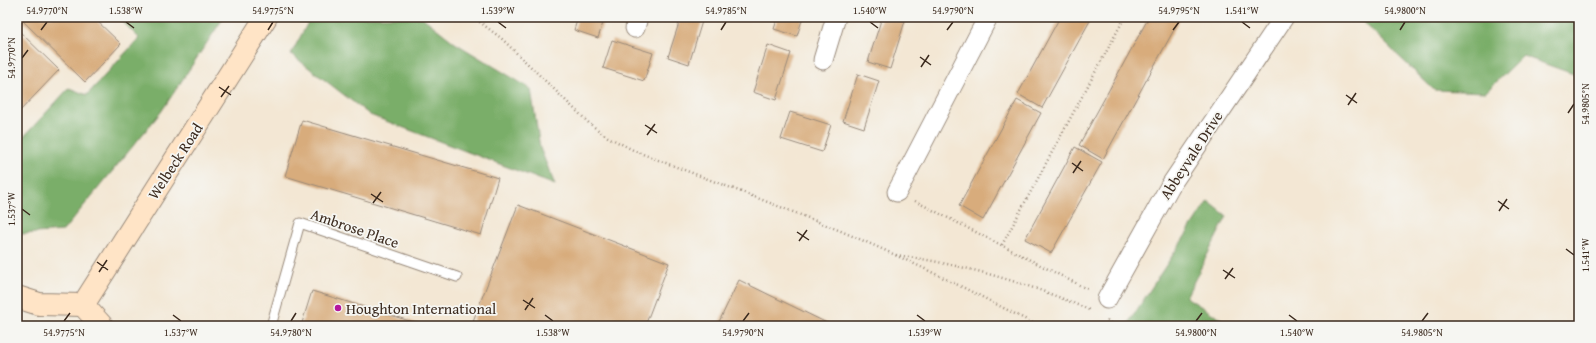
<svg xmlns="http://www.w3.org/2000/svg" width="1596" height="343" font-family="'Gentium Book Plus',serif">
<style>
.forest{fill:#7aae69;stroke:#5a6c44}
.building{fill:#d8ac7c}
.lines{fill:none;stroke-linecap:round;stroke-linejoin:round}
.lane-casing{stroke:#978879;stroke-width:11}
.street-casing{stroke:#978879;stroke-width:21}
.secondary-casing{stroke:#978879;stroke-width:24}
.path{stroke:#978879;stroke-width:2.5;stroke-dasharray:1 3;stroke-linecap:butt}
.lane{stroke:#fff;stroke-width:9}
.street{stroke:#fff;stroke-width:19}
.secondary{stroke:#ffe4c6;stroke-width:22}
.ticks{fill:none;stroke:#3b2a1e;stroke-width:1.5}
.poi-dot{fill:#b5179e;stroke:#f6f6f2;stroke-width:1.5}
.labels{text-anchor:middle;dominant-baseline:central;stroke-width:3.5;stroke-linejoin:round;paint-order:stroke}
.street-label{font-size:15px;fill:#3b2a1e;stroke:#f6f6f2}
.poi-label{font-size:15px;fill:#3b2a1e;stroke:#f6f6f2;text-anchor:start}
.neatline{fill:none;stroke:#3b2a1e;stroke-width:1.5}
.ticks-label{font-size:10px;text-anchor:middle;fill:#3b2a1e}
</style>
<rect width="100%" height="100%" fill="#f6f6f2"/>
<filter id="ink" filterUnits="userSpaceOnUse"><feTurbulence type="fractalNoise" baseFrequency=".025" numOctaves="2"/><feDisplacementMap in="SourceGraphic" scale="8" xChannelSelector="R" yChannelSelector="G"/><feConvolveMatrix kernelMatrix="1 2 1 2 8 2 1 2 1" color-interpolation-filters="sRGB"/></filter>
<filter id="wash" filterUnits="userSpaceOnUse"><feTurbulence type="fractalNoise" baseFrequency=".012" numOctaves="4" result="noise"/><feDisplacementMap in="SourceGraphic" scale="16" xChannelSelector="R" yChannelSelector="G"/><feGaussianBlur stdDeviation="0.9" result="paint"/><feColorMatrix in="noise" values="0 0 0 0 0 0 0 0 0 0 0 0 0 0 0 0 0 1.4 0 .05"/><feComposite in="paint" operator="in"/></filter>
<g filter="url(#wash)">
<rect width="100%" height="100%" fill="#f3e7d4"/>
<!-- forest -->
<g class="forest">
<path d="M118,17H224L161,112L63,231L22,234L17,230V144L69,88L87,95L139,38Z"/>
<path d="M311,17H422L455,43L531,89L540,148L555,185L370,115L291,54Z"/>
<path d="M1358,17H1579V76L1523,56L1486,92L1434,90Z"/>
<path d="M1208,201L1227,216L1186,297L1232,326H1134L1129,322Z"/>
</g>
<g id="blocks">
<!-- building -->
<g class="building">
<path d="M21,17H93L121,44L85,82L20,18Z"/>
<path d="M578,17H605L598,38L574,30Z"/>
<path d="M681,17H699L703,18L689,64L668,57Z"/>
<path d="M778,17H803L797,36L774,29Z"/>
<path d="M882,17H891L905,21L890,69L868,62Z"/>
<path d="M1060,17H1092L1042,108L1018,94Z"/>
<path d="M1149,17H1181L1103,159L1079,145Z"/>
<path d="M17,29L59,70L17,114Z"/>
<path d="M612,40L653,53L644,81L603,68Z"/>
<path d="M768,45L791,53L776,100L753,92Z"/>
<path d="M858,74L879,81L864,128L843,121Z"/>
<path d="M1017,100L1041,113L983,220L959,206Z"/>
<path d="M790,112L831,125L822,152L781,139Z"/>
<path d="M302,120L498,178L481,235L285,176Z"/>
<path d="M1075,147L1102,162L1051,253L1025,239Z"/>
<path d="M518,205L669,263L645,326H486L473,321Z"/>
<path d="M739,280L833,326H717Z"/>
<path d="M312,291L426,326H301Z"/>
</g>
</g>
</g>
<g filter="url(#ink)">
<use href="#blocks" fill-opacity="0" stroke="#978879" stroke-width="1"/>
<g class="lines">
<defs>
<path id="lane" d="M271,326L300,223L457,277"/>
<g id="street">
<path d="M635,28L638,17"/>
<path d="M823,60L836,17"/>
<path d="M897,192L988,17"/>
<path d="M1107,299L1170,186L1284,17"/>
</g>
<g id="secondary">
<path d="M17,297L39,304L83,305"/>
<path d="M83,305L266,17"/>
<path d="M83,305L102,326"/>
</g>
</defs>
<!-- lane casing -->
<use href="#lane" class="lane-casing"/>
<!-- street casing -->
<use href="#street" class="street-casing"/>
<!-- secondary casing -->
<use href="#secondary" class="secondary-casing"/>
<!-- path -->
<g class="path">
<path d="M473,17L501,38L590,124L608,137L635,151C702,177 769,202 836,229C905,258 972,291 1038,326"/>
<path d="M915,201L1089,290"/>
<path d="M1002,245L1125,17"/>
<path d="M896,255C961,264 1030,283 1089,310"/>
<path d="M1107,320L1116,326"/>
</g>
<!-- lane -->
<use href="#lane" class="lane"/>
<!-- street -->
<use href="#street" class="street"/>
<!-- secondary -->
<use href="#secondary" class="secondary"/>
</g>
</g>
<!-- ticks -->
<path class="ticks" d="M126,22L134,28M498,22L506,28M870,22L878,28M1242,22L1250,28M41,30L47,22M268,30L273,22M721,30L726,22M947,30L953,22M1173,30L1179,22M1400,30L1405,22M920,57L931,65M22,58L28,50M921,67L929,55M219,87L231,95M1346,95L1357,103M221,97L229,86M1348,105L1356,93M1568,113L1574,104M645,125L657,133M647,135L655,124M1072,163L1083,171M1073,173L1081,161M371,194L383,202M1498,201L1509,209M373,203L381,192M22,209L30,215M1499,211L1507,199M797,232L809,240M799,241L807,230M1566,249L1574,255M97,262L108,270M1223,270L1235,278M99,272L107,260M1225,279L1233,268M523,300L535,308M525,310L533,298M173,315L181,321M545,315L553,321M917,315L925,321M1289,315L1297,321M64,321L70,313M291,321L296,313M743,321L749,313M1196,321L1202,313M1422,321L1428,313"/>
<!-- markers -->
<circle class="poi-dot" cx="338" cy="308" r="4"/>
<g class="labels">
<!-- street labels -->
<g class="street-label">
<text transform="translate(1191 155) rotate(-57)">Abbeyvale Drive</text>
<text transform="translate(175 161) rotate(-57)">Welbeck Road</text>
<text transform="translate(355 228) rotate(19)">Ambrose Place</text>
</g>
<!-- poi labels -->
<g class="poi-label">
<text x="346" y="308">Houghton International</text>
</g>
</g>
<!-- margin -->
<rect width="1596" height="343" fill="none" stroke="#f6f6f2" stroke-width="44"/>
<rect x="22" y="22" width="1552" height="299" class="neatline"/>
<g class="ticks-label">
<text x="47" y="14">54.9770°N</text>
<text x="126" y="14">1.538°W</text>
<text x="273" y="14">54.9775°N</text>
<text x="498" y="14">1.539°W</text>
<text x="726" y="14">54.9785°N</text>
<text x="870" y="14">1.540°W</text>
<text x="953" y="14">54.9790°N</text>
<text x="1179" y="14">54.9795°N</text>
<text x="1242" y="14">1.541°W</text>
<text x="1405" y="14">54.9800°N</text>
<text transform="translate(11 58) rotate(-90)" y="4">54.9770°N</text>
<text transform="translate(1585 104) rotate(-90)" y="4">54.9805°N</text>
<text transform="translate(11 209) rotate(-90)" y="4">1.537°W</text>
<text transform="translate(1585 255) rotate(-90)" y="4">1.541°W</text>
<text x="64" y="336">54.9775°N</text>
<text x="181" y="336">1.537°W</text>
<text x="291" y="336">54.9780°N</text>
<text x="553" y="336">1.538°W</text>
<text x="743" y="336">54.9790°N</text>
<text x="925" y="336">1.539°W</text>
<text x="1196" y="336">54.9800°N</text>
<text x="1297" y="336">1.540°W</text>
<text x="1422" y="336">54.9805°N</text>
</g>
</svg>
